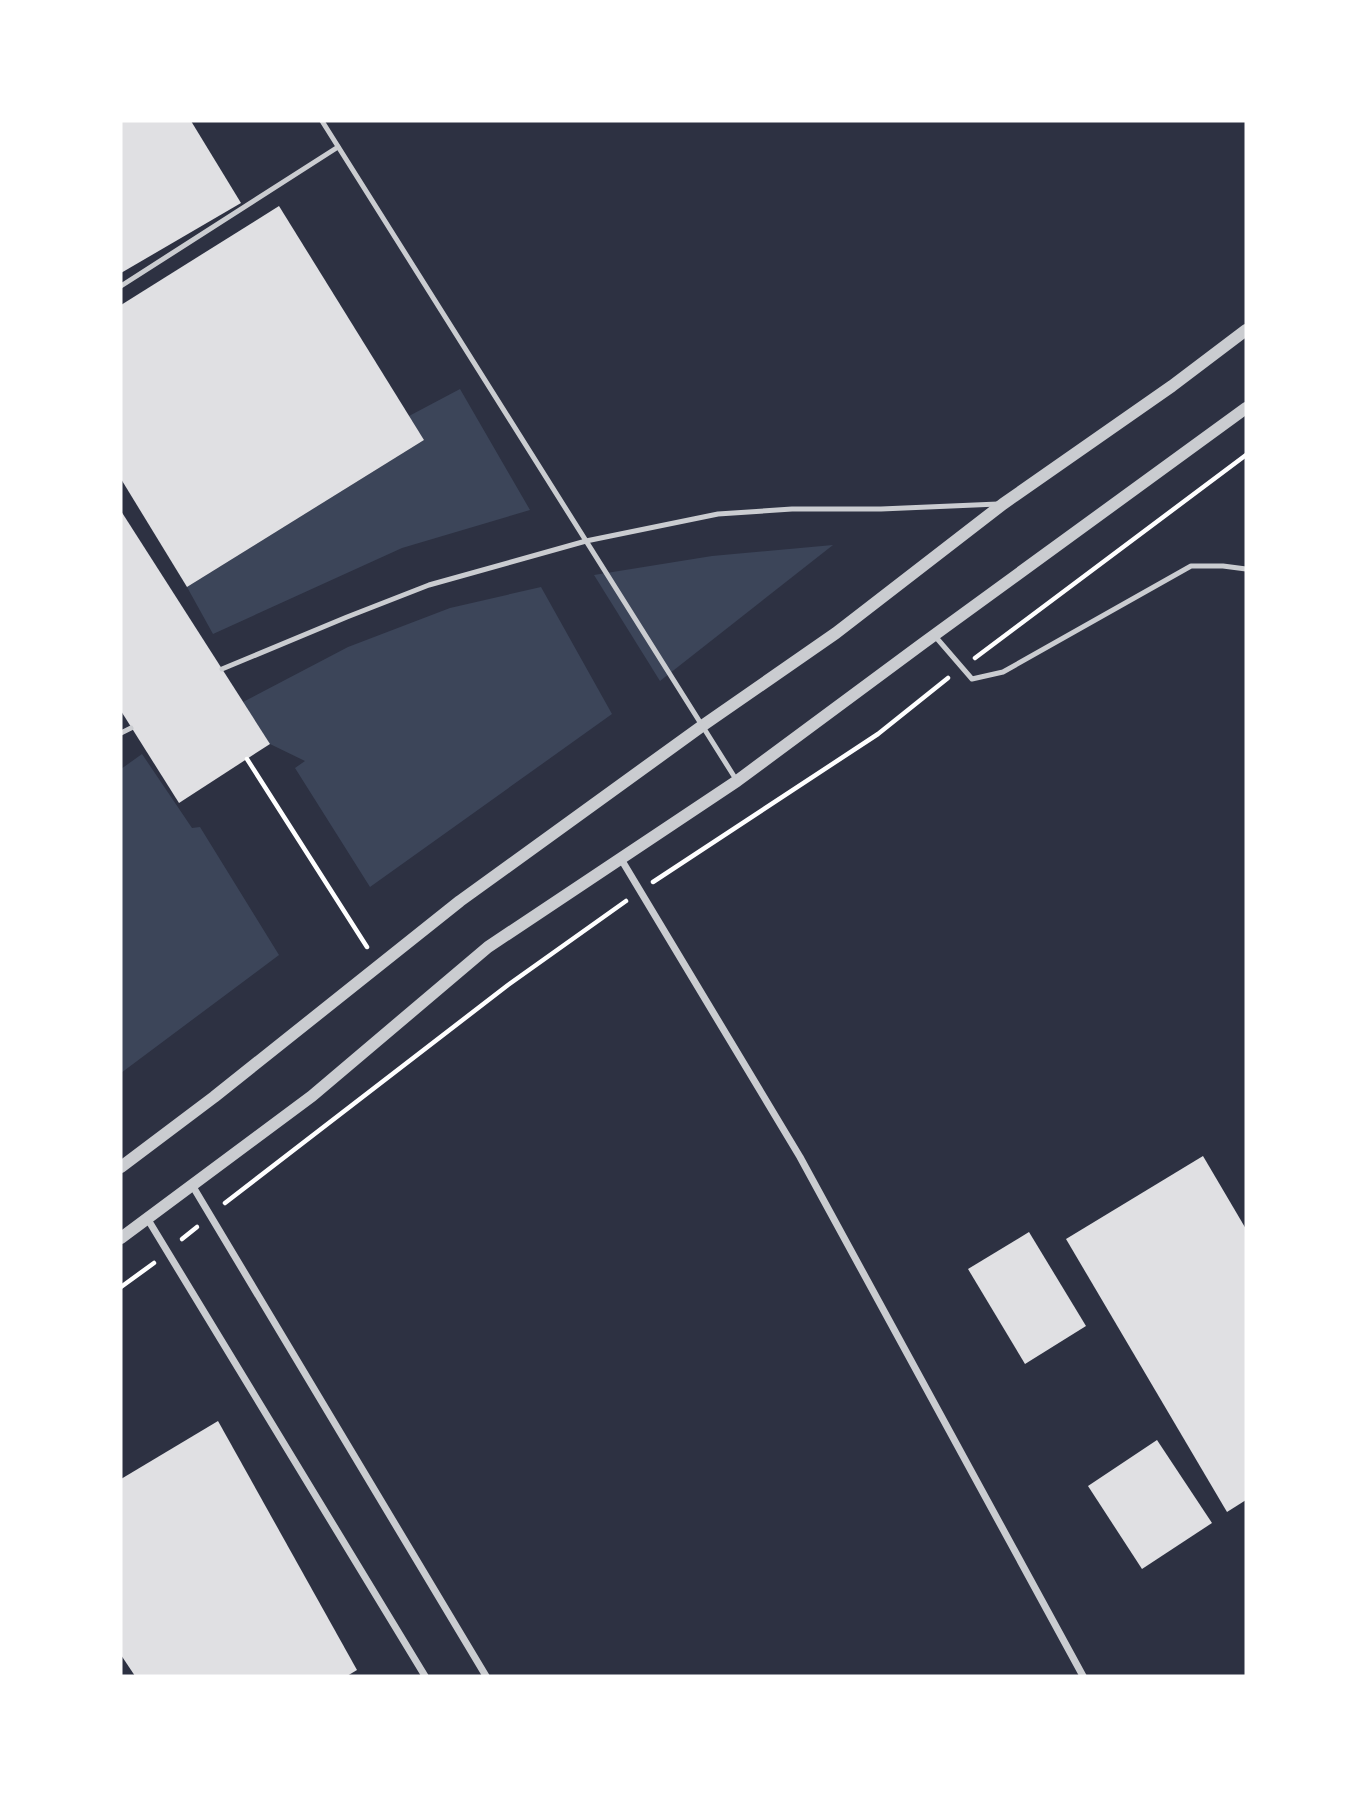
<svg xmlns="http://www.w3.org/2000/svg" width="1367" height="1797" font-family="'Noto Sans',sans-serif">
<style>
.green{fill:#3c4559}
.building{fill:#e0e0e3}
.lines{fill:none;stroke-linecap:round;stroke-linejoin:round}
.path{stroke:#fff;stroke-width:4.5}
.service{stroke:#caccd0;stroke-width:5}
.minor{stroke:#caccd0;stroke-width:7}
.tertiary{stroke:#caccd0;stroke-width:12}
</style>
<rect width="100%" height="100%" fill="#2d3142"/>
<!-- green -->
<g class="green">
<path d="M460,389L530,510L402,548L213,634L187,587L424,440L409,416Z"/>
<path d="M833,545L660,681L594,575L712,556Z"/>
<path d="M541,587L612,714L370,887L295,768L305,761L270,744L243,702L348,647L450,608Z"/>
<path d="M142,754L192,828L200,827L279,955L121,1073V769Z"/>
</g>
<!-- building -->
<g class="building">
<path d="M121,121H191L241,203L121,273Z"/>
<path d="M279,206L424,440L187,587L121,479V305Z"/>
<path d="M121,511L270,744L179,803L121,711Z"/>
<path d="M1203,1156L1246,1229V1500L1227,1512L1066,1239Z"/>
<path d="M1029,1232L1086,1326L1025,1364L968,1269Z"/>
<path d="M218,1421L357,1670L347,1676H135L121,1655V1479Z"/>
<path d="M1157,1440L1212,1523L1142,1569L1088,1486Z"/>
</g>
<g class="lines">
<!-- path -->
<g class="path">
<path d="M975,658L1246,455"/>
<path d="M247,759L367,947"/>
<path d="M653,882L878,734L948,678"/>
<path d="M225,1203L508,985L626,901"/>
<path d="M182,1239L197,1227"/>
<path d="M121,1287L154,1263"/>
</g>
<!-- service -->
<g class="service">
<path d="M322,121L737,781"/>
<path d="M121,286L338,147"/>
<path d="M934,635L972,679L1003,672L1191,566H1223L1246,569"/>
<path d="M222,669L347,617L429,585L586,541L718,514L792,509H881L998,504"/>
<path d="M121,733L131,728"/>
</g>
<!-- minor -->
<g class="minor">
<path d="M621,859L800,1157L1083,1676"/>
<path d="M192,1185L486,1676"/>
<path d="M147,1218L425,1676"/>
</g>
<!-- tertiary -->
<g class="tertiary">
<path d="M121,1167L214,1097L460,901L702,726L836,633L1003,504L1172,386L1246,330"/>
<path d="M121,1238L312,1096L488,947L737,781L922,644L1246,408"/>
</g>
</g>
<!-- border -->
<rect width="1367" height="1797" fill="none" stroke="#ffffff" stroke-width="245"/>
</svg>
